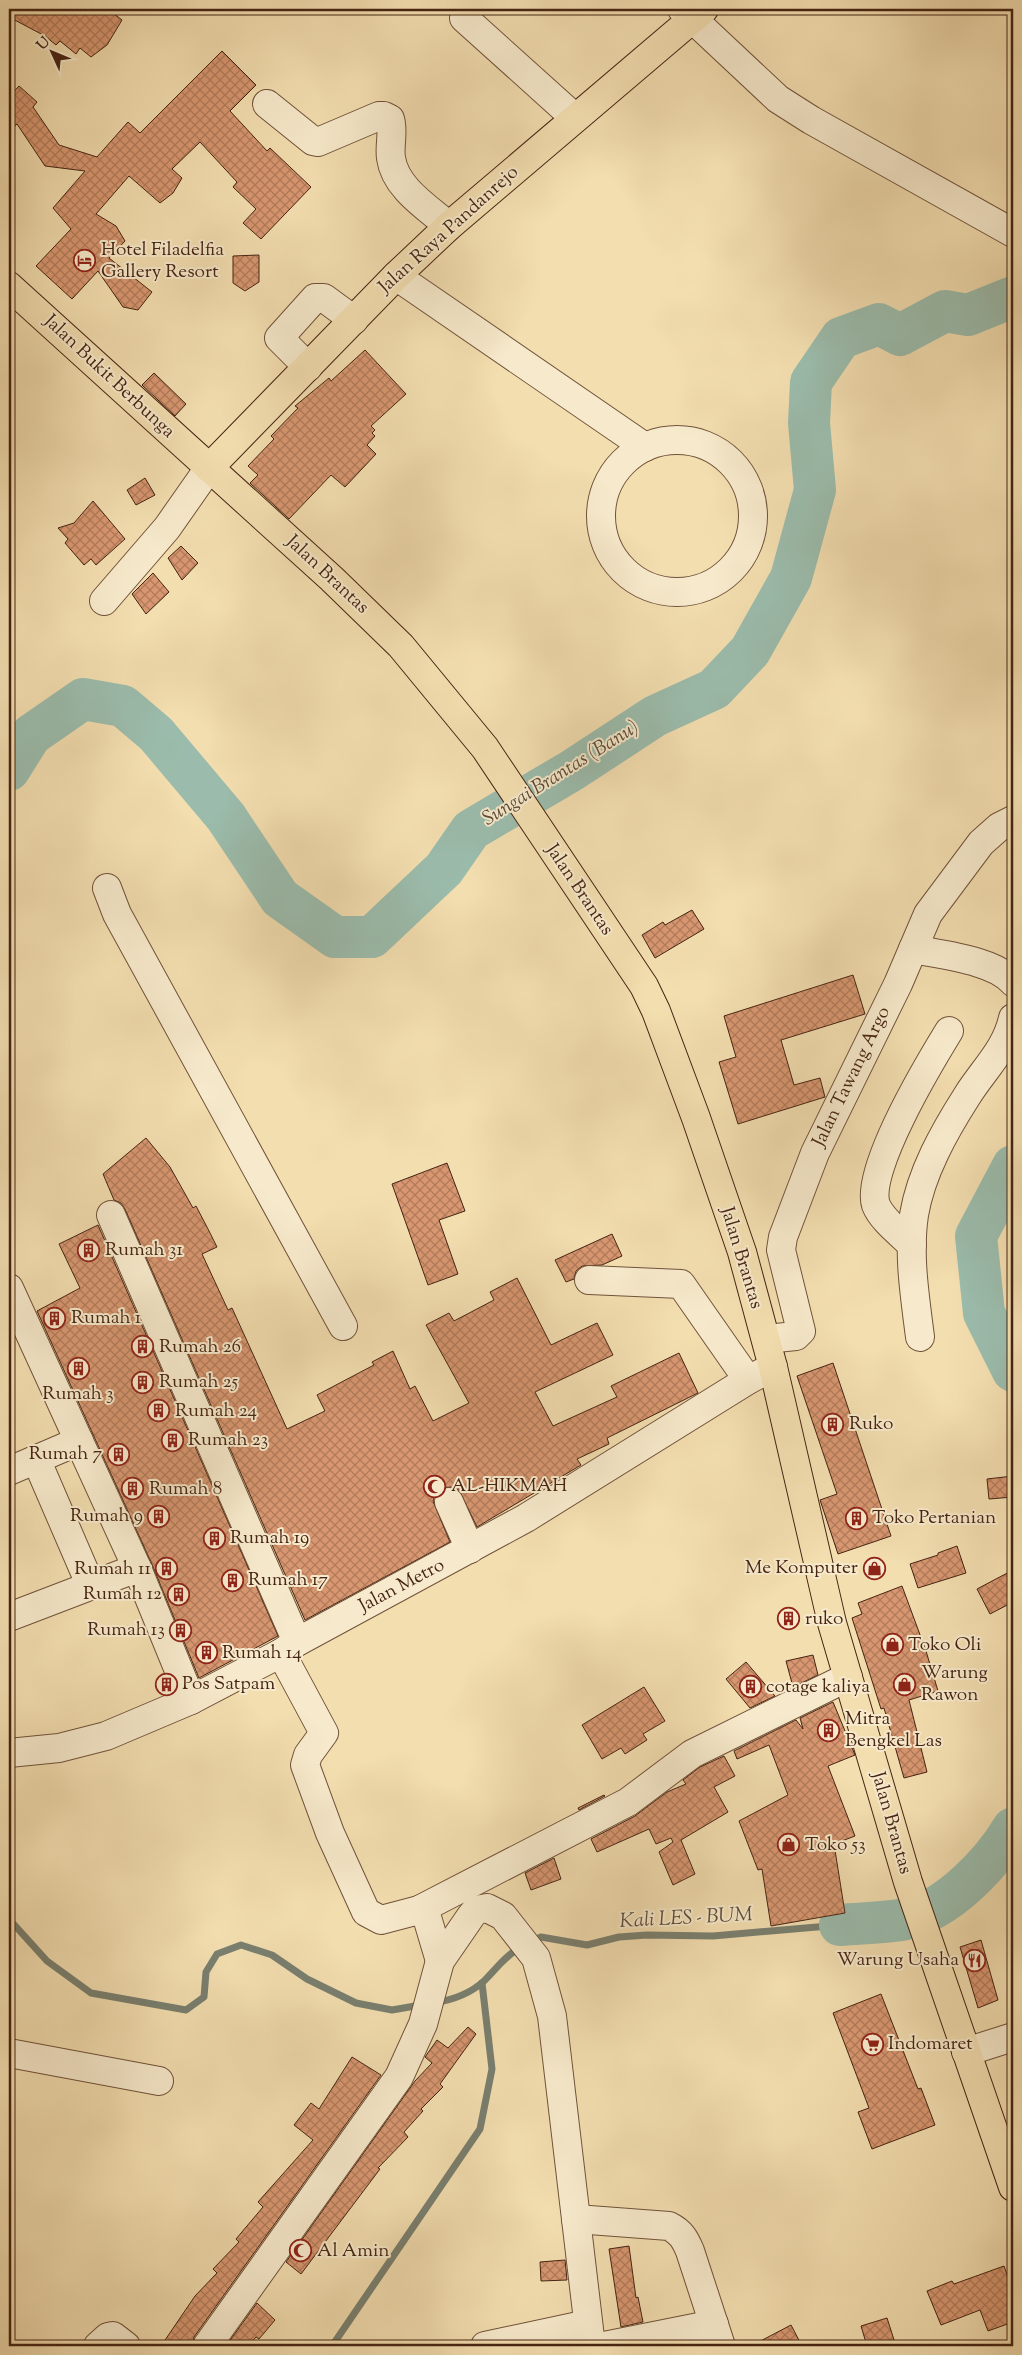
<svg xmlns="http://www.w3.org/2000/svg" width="1022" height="2355" font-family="'Sorts Mill Goudy',serif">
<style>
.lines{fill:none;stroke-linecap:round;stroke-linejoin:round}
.stream{stroke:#797f6f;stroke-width:7}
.river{stroke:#9bbcac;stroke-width:42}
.building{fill:url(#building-cross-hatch);stroke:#462413}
.minor-casing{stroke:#71523a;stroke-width:30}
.major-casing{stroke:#462413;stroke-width:30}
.minor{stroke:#f7eacc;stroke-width:28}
.major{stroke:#f3deb0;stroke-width:28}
.labels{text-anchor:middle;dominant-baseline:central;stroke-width:4;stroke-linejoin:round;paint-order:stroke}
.street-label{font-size:19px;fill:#462413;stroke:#f7eacc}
.poi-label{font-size:19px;fill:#462413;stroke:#f7eacc;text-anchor:start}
.water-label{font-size:20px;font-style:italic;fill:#5b4a39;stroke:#f7eacc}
</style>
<defs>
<pattern id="building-cross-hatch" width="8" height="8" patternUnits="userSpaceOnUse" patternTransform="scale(1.25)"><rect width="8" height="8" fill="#d89770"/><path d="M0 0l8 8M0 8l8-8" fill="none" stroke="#b17b5b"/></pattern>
</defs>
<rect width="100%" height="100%" fill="#f3deb0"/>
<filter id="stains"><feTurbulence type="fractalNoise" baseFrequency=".004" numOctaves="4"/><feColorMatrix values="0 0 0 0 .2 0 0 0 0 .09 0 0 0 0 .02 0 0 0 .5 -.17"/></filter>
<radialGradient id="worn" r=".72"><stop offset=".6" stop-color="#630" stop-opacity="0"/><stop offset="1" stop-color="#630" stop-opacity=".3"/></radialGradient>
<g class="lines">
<!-- stream -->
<g class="stream">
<path d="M9,1919L47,1961L91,1993L186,2010L204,1997L206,1972L217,1954L241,1945L272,1955L307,1979L356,2003L392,2010L421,2005"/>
<path d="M531,1942L541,1937L587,1945L619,1937L647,1935L713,1936L840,1925"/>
<path d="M434,2003C452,2000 470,1994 484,1981C496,1969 506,1955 521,1947"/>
<path d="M332,2346L480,2129L492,2069L482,1983"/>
</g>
<!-- river -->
<g class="river">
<path d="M9,770L31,735L83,699L123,706L156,734L226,817L280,898L335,937H372L444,869L471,830L571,771L655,716L714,689L750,651L791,578L815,490L809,423L811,382L841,338L879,324L900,335L945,311L968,315L1013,297"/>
<path d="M1013,1166L976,1236L984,1313L1013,1371"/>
<path d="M840,1925C862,1923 885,1923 906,1919C948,1910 992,1863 1013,1828"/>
</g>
</g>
<!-- building -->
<g class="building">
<path d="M9,9H108L122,20L107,45L91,57L80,48L76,54L60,41L56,45L45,36L9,17Z"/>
<path d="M222,51L256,85L230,111L267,151L270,148L311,187L261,239L243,223L256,209L233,187L237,182L200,142L172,169L182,178L173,193L160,203L129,176L96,214L116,226L125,241L109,258L152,292L138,310L123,307L98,271L72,299L36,266L71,229L53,208L85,171L45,166L17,124L9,132V97L19,86L37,102L33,107L59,145L97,157L128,122L140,133Z"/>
<path d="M259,255V282L245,291L233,283V256Z"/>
<path d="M365,350L406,394L371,426L375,430L372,433L375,436L367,445L376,454L345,487L331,475L289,519L250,483L258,475L248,466L274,439L271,436L298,408L295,406L329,378L331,381Z"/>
<path d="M154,373L186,404L175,416L142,385Z"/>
<path d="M145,478L155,495L136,505L127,490Z"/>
<path d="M93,501L125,539L96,565L91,559L84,565L65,543L68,539L58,528L74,523Z"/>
<path d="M181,546L198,563L182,580L168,558Z"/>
<path d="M153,573L169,592L146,614L132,594Z"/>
<path d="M692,910L704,929L655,958L642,935L663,922L665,925Z"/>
<path d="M853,975L865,1014L781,1040L794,1085L820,1078L825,1097L738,1124L719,1062L736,1057L724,1016Z"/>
<path d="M146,1138L170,1167L193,1208L196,1206L208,1229L217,1247L202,1254L228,1310L232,1308L287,1429L325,1411L317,1395L374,1365L372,1362L393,1351L410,1389L415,1386L433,1421L469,1403L426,1325L449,1313L454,1321L494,1300L490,1292L517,1278L551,1345L597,1323L613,1355L535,1392L553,1426L617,1397L611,1386L679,1353L698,1393L607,1438L609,1444L577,1459L581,1465L477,1527L459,1490L451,1487L442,1488L436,1493L433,1501L450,1542L305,1620L125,1209L121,1203L114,1200L103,1174Z"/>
<path d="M447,1163L465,1211L439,1220L458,1274L428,1285L392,1184Z"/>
<path d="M98,1225L278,1636L199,1678L151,1562L37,1311L80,1288L59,1244Z"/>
<path d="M612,1234L622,1256L602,1265L582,1266L576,1271L574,1279L566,1282L555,1260Z"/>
<path d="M833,1363L891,1536L838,1554L820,1500L837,1494L797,1376Z"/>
<path d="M1013,1476V1497L989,1499L987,1479Z"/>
<path d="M957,1546L966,1573L918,1588L910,1564L938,1555V1553Z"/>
<path d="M1013,1570V1602L990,1614L977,1589Z"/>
<path d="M902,1586L926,1651L938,1691L909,1700L927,1772L904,1778L884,1708L881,1709L852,1618L862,1614L858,1603Z"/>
<path d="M813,1655L818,1675L793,1687L786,1661Z"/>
<path d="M746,1662L775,1696L750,1708L726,1679Z"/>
<path d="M644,1687L665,1721L643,1734L647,1740L625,1754L621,1748L602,1759L582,1725Z"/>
<path d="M833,1702L855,1755L828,1766L855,1836L834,1844L845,1913L771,1926L762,1869L758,1870L739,1821L788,1795L769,1745L737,1759L734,1751L796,1720L803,1729L800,1718Z"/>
<path d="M724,1756L735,1776L714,1787L728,1812L681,1840L695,1874L673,1885L659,1852L673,1842L671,1838L656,1844L649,1829L597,1852L591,1839L635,1816L667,1792L686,1784L683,1780L700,1767Z"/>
<path d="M604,1795L605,1796L579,1810L578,1808Z"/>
<path d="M554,1858L561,1879L531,1890L525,1873Z"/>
<path d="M981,1940L998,2000L978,2008L960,1947Z"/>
<path d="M881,1994L918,2089L921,2088L935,2125L872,2149L858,2112L869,2108L833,2013Z"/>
<path d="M468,2027L476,2034L440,2084L443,2087L421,2109L423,2111L404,2132L408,2137L378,2168L380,2169L301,2274L286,2262L415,2081L432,2063L425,2057L437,2040L448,2048Z"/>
<path d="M352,2057L381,2075L194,2337L192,2346H161L195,2296L217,2273L213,2269L239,2242L236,2239L263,2207L258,2202L313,2140L294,2125L311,2103L319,2109Z"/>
<path d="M629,2246L636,2298L638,2297L643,2322L621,2327L609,2249Z"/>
<path d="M565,2260L567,2280L541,2281L540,2262Z"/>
<path d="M1004,2266L1013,2291V2322L988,2331L980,2310L941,2325L927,2291L952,2281L954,2284Z"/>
<path d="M257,2303L275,2320L259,2339L256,2337L248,2346H226Z"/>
<path d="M887,2318L896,2346H867L861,2326Z"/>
<path d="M791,2325L802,2346H751Z"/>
</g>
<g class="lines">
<defs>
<g id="minor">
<path d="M682,9L778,99L811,120L1013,233"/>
<path d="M464,18L575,118"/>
<path d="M267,104L313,141L318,142L379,116H384L390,119C394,132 389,145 391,158C395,188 428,208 449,226"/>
<path d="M396,276L645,447"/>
<path d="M308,367L279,338L315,298H324L354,320"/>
<circle cx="677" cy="516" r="76"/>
<path d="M104,601L167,528L209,468"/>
<path d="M107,888L117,914L343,1326"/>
<path d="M913,949C942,955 994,960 1013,982"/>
<path d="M111,1215L297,1642"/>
<path d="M912,1245C901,1234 882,1220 876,1205C864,1171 930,1062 949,1031"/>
<path d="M589,1280L681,1284L748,1380"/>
<path d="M9,1288L137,1568L191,1700"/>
<path d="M920,1337C915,1297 908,1255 914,1215C921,1173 944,1132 967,1096C983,1070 1006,1050 1013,1018"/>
<path d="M766,1339L796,1336L801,1331L781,1250L783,1237L815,1153L898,984L928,914L981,843L999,827L1013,820"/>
<path d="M36,1459L90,1584"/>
<path d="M9,1471L79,1441"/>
<path d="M449,1502L470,1549"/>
<path d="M9,1617L137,1568"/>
<path d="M281,1653L324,1733L308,1755L305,1765L330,1833L366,1912L381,1920L419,1910L426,1914L440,1961"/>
<path d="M9,1753L59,1748L106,1736L191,1700L281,1653L297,1642L526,1518L748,1380L773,1367"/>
<path d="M419,1910L628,1802L692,1754L848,1677"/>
<path d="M966,2052L1013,2037"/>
<path d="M9,2053L159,2081"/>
<path d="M576,2219L669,2226C681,2232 685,2239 690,2251L721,2346"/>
<path d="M98,2346L108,2337L113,2336L126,2346"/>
<path d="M207,2346L399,2077L423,2024L440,1961L471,1916L476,1910L487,1908L503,1916L536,1958L552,2016L591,2346"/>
<path d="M485,2346L588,2324"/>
<path d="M604,2346L714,2324"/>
</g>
<g id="major">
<path d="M9,286L332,579L401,646L485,748L644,986L656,1011L696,1118L742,1252L773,1367L832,1623L908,1882L1013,2187"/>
<path d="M209,468L396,276L449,226L704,9"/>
</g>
</defs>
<!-- minor casing -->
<use href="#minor" class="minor-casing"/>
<!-- major casing -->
<use href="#major" class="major-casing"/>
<!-- minor -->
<use href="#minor" class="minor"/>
<!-- major -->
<use href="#major" class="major"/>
</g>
<!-- icons -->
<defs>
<symbol id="hotel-ring" viewBox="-11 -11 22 22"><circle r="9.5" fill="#f7eacc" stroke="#8f2418" stroke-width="1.5"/><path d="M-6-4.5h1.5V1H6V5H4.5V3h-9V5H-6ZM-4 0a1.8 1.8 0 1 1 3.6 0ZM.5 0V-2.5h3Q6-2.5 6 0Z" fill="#8f2418"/></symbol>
<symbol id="building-ring" viewBox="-11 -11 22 22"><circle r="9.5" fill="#f7eacc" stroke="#8f2418" stroke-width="1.5"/><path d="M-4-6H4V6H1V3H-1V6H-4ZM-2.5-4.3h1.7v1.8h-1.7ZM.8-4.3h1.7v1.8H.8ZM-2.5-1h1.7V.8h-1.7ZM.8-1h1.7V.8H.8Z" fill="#8f2418"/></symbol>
<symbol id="mosque-ring" viewBox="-11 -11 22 22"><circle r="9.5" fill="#f7eacc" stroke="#8f2418" stroke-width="1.5"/><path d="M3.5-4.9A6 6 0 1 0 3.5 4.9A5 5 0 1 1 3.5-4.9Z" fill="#8f2418"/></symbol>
<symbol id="shop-ring" viewBox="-11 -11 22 22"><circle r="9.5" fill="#f7eacc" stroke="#8f2418" stroke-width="1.5"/><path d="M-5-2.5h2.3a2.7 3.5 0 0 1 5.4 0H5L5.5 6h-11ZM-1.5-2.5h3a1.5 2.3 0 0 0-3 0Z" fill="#8f2418"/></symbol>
<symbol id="restaurant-ring" viewBox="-11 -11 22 22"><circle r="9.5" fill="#f7eacc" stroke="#8f2418" stroke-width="1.5"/><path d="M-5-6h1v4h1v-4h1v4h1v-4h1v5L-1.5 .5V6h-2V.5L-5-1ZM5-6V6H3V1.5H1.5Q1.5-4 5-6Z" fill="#8f2418"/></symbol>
<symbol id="supermarket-ring" viewBox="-11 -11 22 22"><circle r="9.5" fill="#f7eacc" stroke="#8f2418" stroke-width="1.5"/><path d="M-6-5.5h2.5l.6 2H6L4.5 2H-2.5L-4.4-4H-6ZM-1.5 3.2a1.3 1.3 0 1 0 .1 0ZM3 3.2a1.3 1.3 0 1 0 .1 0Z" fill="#8f2418"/></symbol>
</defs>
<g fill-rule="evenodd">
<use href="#hotel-ring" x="72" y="248" width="25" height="25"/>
<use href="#building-ring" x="76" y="1238" width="25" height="25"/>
<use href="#building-ring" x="42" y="1306" width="25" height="25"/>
<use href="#building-ring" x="130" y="1334" width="25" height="25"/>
<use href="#building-ring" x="66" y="1356" width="25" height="25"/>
<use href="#building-ring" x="130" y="1370" width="25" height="25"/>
<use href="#building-ring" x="146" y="1398" width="25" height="25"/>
<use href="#building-ring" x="820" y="1412" width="25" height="25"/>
<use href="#building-ring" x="160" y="1428" width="25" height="25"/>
<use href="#building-ring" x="106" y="1442" width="25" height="25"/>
<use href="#mosque-ring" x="422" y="1474" width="25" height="25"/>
<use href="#building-ring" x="120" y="1476" width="25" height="25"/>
<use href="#building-ring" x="146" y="1504" width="25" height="25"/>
<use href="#building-ring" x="844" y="1506" width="25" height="25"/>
<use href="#building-ring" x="202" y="1526" width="25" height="25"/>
<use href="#shop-ring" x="862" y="1556" width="25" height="25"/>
<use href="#building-ring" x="154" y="1556" width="25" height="25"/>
<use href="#building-ring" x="220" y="1568" width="25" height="25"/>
<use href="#building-ring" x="166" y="1582" width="25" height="25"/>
<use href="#building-ring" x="776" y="1606" width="25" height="25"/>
<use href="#building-ring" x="168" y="1618" width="25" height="25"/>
<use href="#shop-ring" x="880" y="1632" width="25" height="25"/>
<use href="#building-ring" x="194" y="1640" width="25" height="25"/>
<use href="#building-ring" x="154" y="1672" width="25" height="25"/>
<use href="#shop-ring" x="892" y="1672" width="25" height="25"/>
<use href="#building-ring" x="738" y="1674" width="25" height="25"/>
<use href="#building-ring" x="816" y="1718" width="25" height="25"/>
<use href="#shop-ring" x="776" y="1832" width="25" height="25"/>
<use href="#restaurant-ring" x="962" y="1948" width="25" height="25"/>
<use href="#supermarket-ring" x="860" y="2032" width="25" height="25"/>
<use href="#mosque-ring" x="288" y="2238" width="25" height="25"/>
</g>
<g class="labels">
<!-- street labels -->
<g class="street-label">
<text transform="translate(449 230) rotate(-42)">Jalan Raya Pandanrejo</text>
<text transform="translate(109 377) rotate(43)">Jalan Bukit Berbunga</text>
<text transform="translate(327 575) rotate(43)">Jalan Brantas</text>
<text transform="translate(579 890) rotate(56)">Jalan Brantas</text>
<text transform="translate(852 1077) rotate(-64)">Jalan Tawang Argo</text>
<text transform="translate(741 1258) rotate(73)">Jalan Brantas</text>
<text transform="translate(402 1586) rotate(-28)">Jalan Metro</text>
<text transform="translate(891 1823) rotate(74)">Jalan Brantas</text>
</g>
<!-- poi labels -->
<g class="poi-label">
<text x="101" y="250">Hotel Filadelfia<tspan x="101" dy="22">Gallery Resort</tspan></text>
<text x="105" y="1250">Rumah 31</text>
<text x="71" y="1318">Rumah 1</text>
<text x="159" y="1347">Rumah 26</text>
<text x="159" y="1382">Rumah 25</text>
<text x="78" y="1394" text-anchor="middle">Rumah 3</text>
<text x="175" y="1411">Rumah 24</text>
<text x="849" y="1424">Ruko</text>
<text x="188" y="1440">Rumah 23</text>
<text x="102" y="1454" text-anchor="end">Rumah 7</text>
<text x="451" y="1486">AL-HIKMAH</text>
<text x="149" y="1489">Rumah 8</text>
<text x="143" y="1516" text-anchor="end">Rumah 9</text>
<text x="872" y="1518">Toko Pertanian</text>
<text x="230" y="1538">Rumah 19</text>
<text x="858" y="1568" text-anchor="end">Me Komputer</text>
<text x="151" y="1569" text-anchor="end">Rumah 11</text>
<text x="248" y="1580">Rumah 17</text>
<text x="162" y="1594" text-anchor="end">Rumah 12</text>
<text x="805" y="1619">ruko</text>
<text x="165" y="1630" text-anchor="end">Rumah 13</text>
<text x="908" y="1645">Toko Oli</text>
<text x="222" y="1653">Rumah 14</text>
<text x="921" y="1673">Warung<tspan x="921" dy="22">Rawon</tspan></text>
<text x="182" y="1684">Pos Satpam</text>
<text x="766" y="1687">cotage kaliya</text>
<text x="845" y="1719">Mitra<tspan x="845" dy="22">Bengkel Las</tspan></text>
<text x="805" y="1845">Toko 53</text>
<text x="959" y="1960" text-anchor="end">Warung Usaha</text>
<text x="888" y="2044">Indomaret</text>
<text x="317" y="2251">Al Amin</text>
</g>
<!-- water labels -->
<g class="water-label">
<text transform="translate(561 774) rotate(-32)">Sungai Brantas (Banu)</text>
<text transform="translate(686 1919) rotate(-3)">Kali LES - BUM</text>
</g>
</g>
<!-- margin -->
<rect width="1022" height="2355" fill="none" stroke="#f3deb0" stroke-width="30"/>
<rect x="10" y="10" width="1002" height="2335" fill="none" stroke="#462413" stroke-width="2.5"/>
<rect x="15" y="15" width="992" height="2325" fill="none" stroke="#462413"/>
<!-- north arrow -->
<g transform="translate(52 52) rotate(314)" stroke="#f7eacc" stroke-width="4" paint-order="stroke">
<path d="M0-4L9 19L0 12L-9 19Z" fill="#462413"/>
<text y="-8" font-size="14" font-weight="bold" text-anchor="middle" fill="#462413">U</text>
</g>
<rect width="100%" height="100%" filter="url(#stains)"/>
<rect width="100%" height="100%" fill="url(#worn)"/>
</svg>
